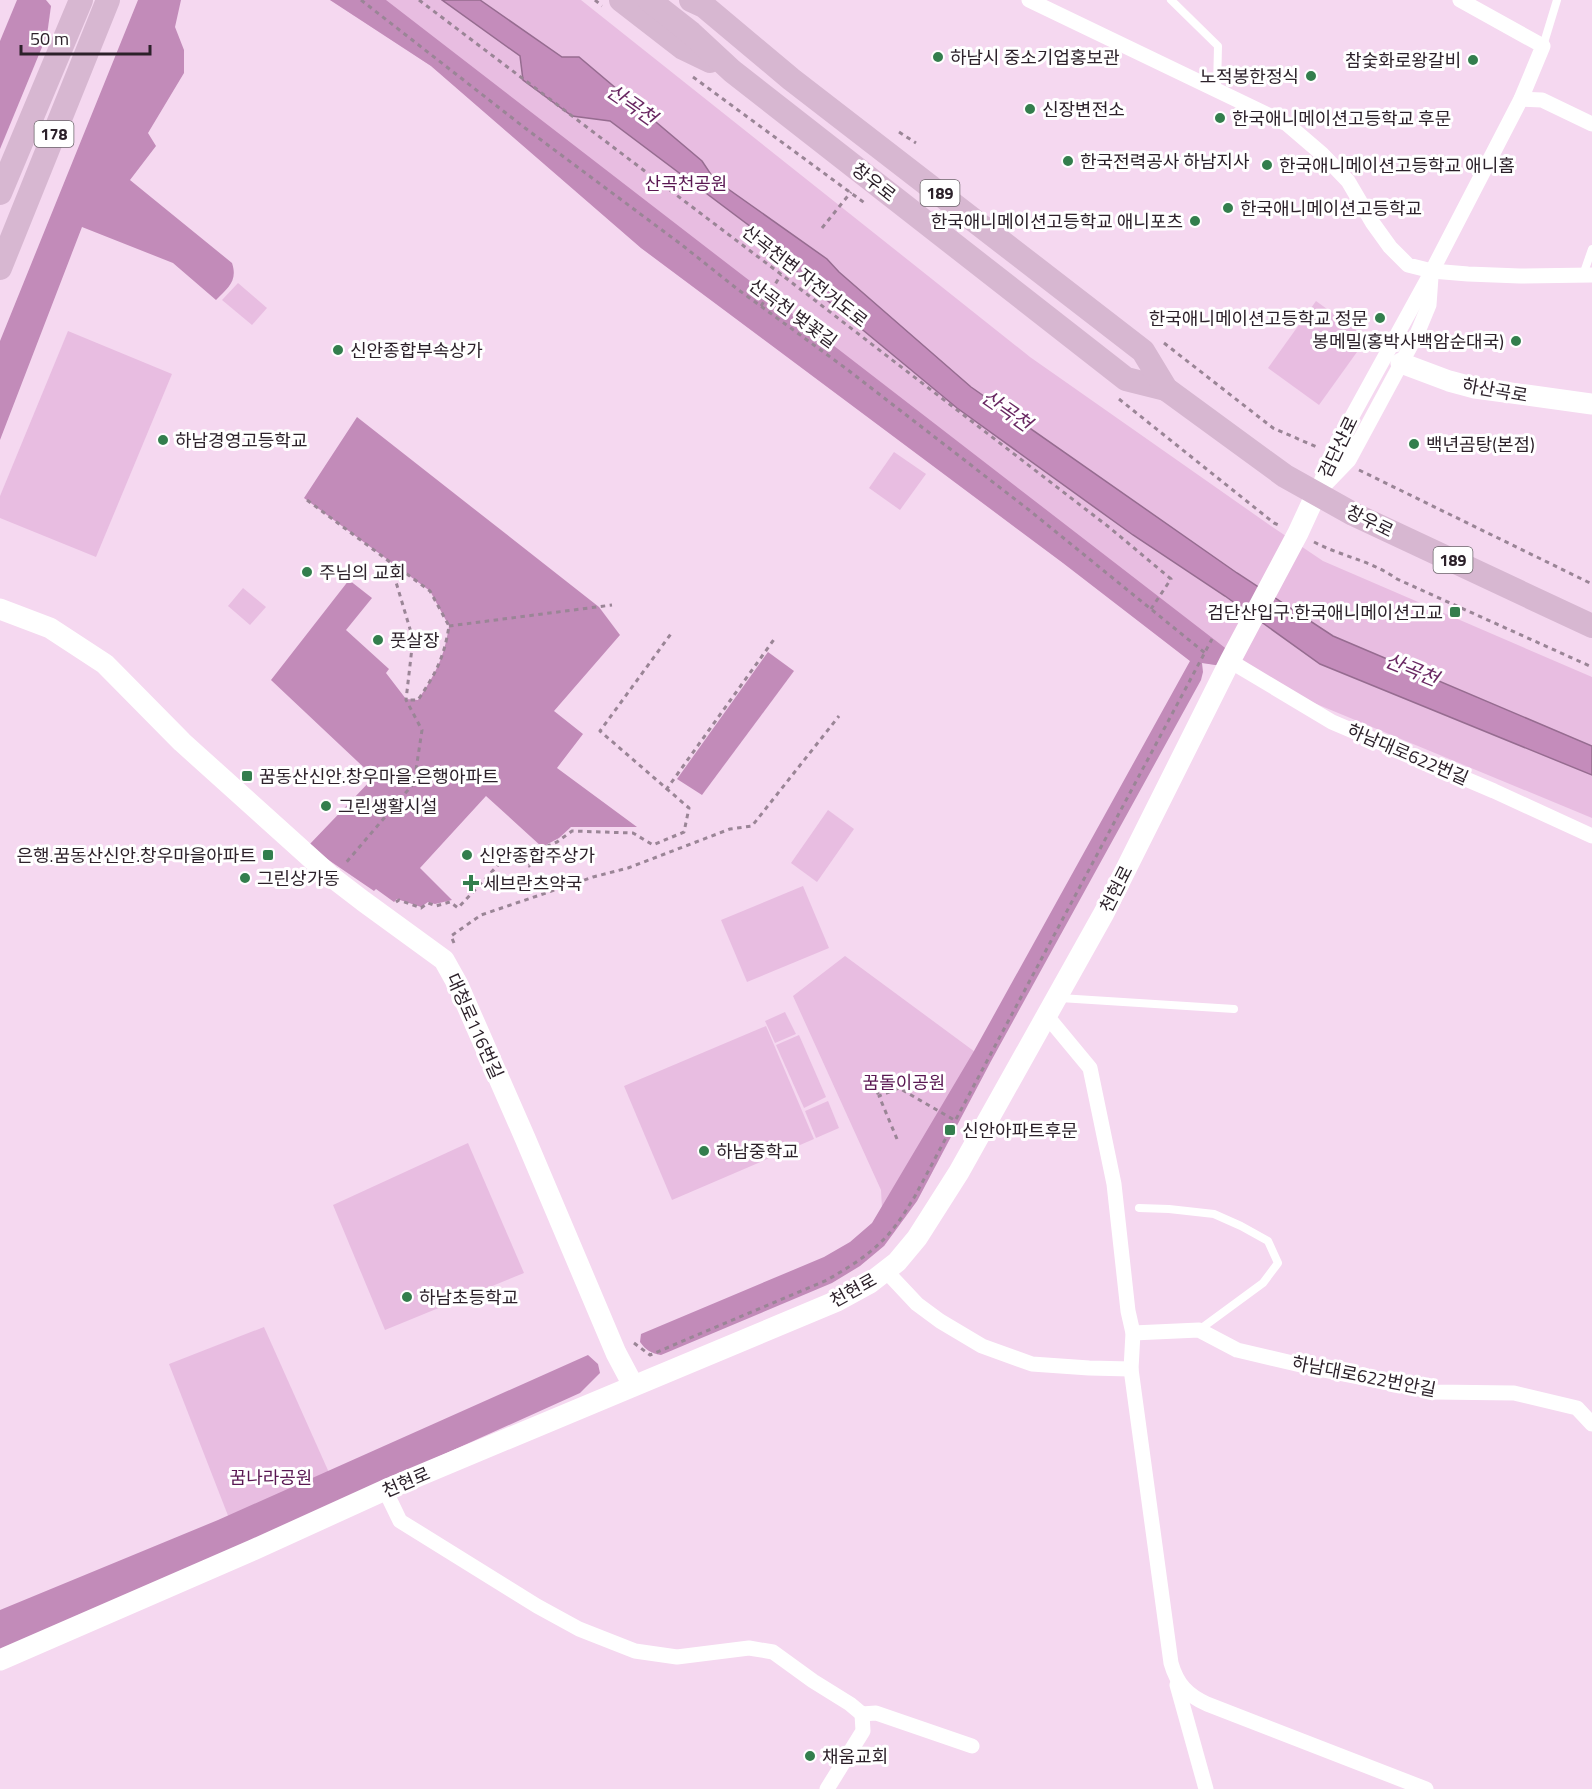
<svg xmlns="http://www.w3.org/2000/svg" width="1592" height="1789" font-family="'Titillium Web','Noto Sans KR',sans-serif">
<style>
.green{fill:#e8bde1}
.forest{fill:#c28bb9}
.water{fill:#c48cbb;stroke:#966c90;stroke-width:1.5}
.lines{fill:none;stroke-linecap:round;stroke-linejoin:round}
.path{stroke:#9a8596;stroke-width:3;stroke-dasharray:4.5 4.5;stroke-linecap:butt}
.lane{stroke:#fff;stroke-width:8}
.street{stroke:#fff;stroke-width:15}
.secondary{stroke:#fff;stroke-width:21}
.primary{stroke:#d7b7d1;stroke-width:24}
.poi-dot{fill:#337e4d;stroke:#fff;stroke-width:2}
.labels{text-anchor:middle;dominant-baseline:central;stroke-width:6;stroke-linejoin:round;paint-order:stroke}
.shield{fill:#fff;stroke:#6b646a;stroke-width:1.5}
.shield-label{font-size:16px;font-weight:bold;fill:#2c212a}
.poi-label{font-size:18px;fill:#2c212a;stroke:#fff;text-anchor:start}
.street-label{font-size:18px;fill:#2c212a;stroke:#fff}
.park-label{font-size:18px;fill:#591752;stroke:#fff}
.water-label{font-size:20px;font-style:italic;fill:#692862;stroke:#fff}
</style>
<rect width="100%" height="100%" fill="#f5d8f0"/>
<!-- green -->
<g class="green">
<path d="M330,0H581L1030,357L1271,526L1323,561L1592,677V818L1285,691L1255,671L1190,661L1063,563L641,248L431,66Z"/>
<path d="M238,283L267,308L252,325L222,300Z"/>
<path d="M1316,301L1367,338L1319,405L1268,368Z"/>
<path d="M68,331L172,374L96,557L0,518V496Z"/>
<path d="M894,452L926,474L900,510L869,488Z"/>
<path d="M243,588L266,607L250,625L228,606Z"/>
<path d="M828,810L854,829L817,882L791,863Z"/>
<path d="M803,886L829,948L747,982L721,920Z"/>
<path d="M845,956L990,1063L917,1201L884,1246L881,1190L793,996Z"/>
<path d="M785,1012L796,1034L775,1043L765,1021Z"/>
<path d="M766,1026L814,1139L672,1200L624,1086Z"/>
<path d="M799,1035L826,1097L804,1108L776,1045Z"/>
<path d="M828,1101L839,1128L816,1138L805,1111Z"/>
<path d="M468,1143L524,1273L385,1330L333,1205Z"/>
<path d="M264,1327L343,1504L241,1549L169,1364Z"/>
</g>
<!-- forest -->
<g class="forest">
<path d="M17,0H46L51,6L47,35L0,149V41Z"/>
<path d="M138,0H181L175,27L184,50V73L148,133L156,146L130,180L232,263C238,281 228,288 216,300L173,263L82,227L0,440V341Z"/>
<path d="M330,0H386L1255,671L1202,663L1203,672L1201,680L990,1063L917,1201L884,1246L860,1266L832,1283L661,1355C650,1353 646,1350 640,1342L641,1334L824,1257L850,1242L872,1223L974,1051L1190,661L1063,563L641,248L431,66Z"/>
<path d="M357,417L599,607L620,635L554,711L583,734L557,768L637,827H571L559,838L542,847L486,796L420,868L452,900L435,904L428,902L421,907L397,899L394,902L376,889L374,891L308,846L374,777L271,680L349,580L372,598L346,630L389,669L386,673L406,699L418,700C436,673 444,658 449,626L430,591L304,498Z"/>
<path d="M768,652L794,671L702,795L677,779Z"/>
<path d="M588,1355L598,1364L600,1373L580,1393L0,1654V1610L218,1520Z"/>
</g>
<!-- water -->
<path class="water" d="M442,0H480L562,57H579L702,161L714,179L827,259L839,272L971,387L1237,573L1333,636L1592,746V775L1320,664L1225,596L1133,535L957,408L817,292L805,278L790,266L767,255L751,227L610,121L572,116L523,80L520,56Z"/>
<g class="lines">
<!-- path -->
<g class="path">
<path d="M361,0L525,128L682,245L736,288L848,370L1029,510L1205,653"/>
<path d="M419,0L782,275L1110,528L1171,579L1151,609"/>
<path d="M595,0L602,6"/>
<path d="M693,77L866,204"/>
<path d="M899,132L916,143"/>
<path d="M822,228L851,192"/>
<path d="M761,306L781,275"/>
<path d="M1164,343L1273,428L1319,448"/>
<path d="M1119,399L1274,523L1281,526"/>
<path d="M1359,470L1592,584"/>
<path d="M307,500L390,562L413,639L406,700L422,730L414,783L344,865"/>
<path d="M1314,542C1343,557 1370,560 1397,579L1592,667"/>
<path d="M392,563L430,591L449,626C444,658 436,673 418,700H406"/>
<path d="M449,626L612,605"/>
<path d="M666,790L775,638"/>
<path d="M396,902L399,900L421,908L428,903L436,906L450,902L458,908L512,850L529,866L543,848L557,842L572,831L633,833L653,845L684,832L689,808L600,731L673,631"/>
<path d="M454,943L451,936L481,915L593,877L628,868L730,829L752,826L839,716"/>
<path d="M873,1082L879,1096"/>
<path d="M897,1139L879,1096L899,1088L956,1121"/>
<path d="M634,1343L650,1355L827,1280C846,1269 866,1257 881,1242C895,1229 905,1212 915,1196L1212,639"/>
</g>
<!-- lane -->
<g class="lane">
<path d="M1171,0L1218,46L1217,89"/>
<path d="M1543,46L1557,0"/>
<path d="M1583,275L1592,249"/>
<path d="M1060,998L1234,1009"/>
<path d="M1139,1208L1169,1209L1214,1214L1241,1226L1268,1241L1278,1263L1263,1283L1199,1330"/>
</g>
<!-- street -->
<g class="street">
<path d="M1029,0L1287,124L1322,154L1348,181L1372,222L1390,247L1408,265L1432,271L1468,274L1520,276L1592,275"/>
<path d="M1521,99L1542,100L1592,124"/>
<path d="M1321,489L1349,460L1417,334L1429,305L1431,277"/>
<path d="M1316,494L1333,451L1432,271L1521,99L1543,46L1460,0"/>
<path d="M1230,661L1332,722L1494,791L1592,836"/>
<path d="M886,1271L917,1304L940,1321L982,1346L1032,1364L1089,1368L1131,1369L1133,1333L1128,1311L1114,1184L1090,1068L1046,1015"/>
<path d="M1133,1333L1199,1330L1237,1350L1318,1369L1434,1392L1514,1393L1577,1408L1592,1424"/>
<path d="M1131,1369L1171,1663C1177,1684 1187,1695 1207,1704L1426,1789"/>
<path d="M385,1490L400,1521L537,1606L579,1629L635,1651L677,1657L749,1648L773,1652L813,1681L850,1704L862,1714L876,1713L972,1746"/>
<path d="M1177,1685L1206,1789"/>
<path d="M827,1789L863,1731L862,1714"/>
</g>
<!-- secondary -->
<g class="secondary">
<path d="M1401,363L1449,381L1475,388L1592,404"/>
<path d="M0,609L50,628L105,664L182,742L333,878L363,901L444,960L458,985L525,1138L616,1353L633,1385"/>
<path d="M0,1660L253,1550L385,1490L837,1301L870,1283L897,1262L917,1238L959,1172L1104,913L1230,661L1298,533L1316,494"/>
</g>
<!-- primary -->
<g class="primary">
<path d="M621,0L683,48L710,61"/>
<path d="M649,0L691,33L732,71L1126,379L1166,389"/>
<path d="M691,0L704,6L791,79L1143,351L1166,389L1285,476L1353,514L1592,626"/>
<path d="M0,193L81,0"/>
<path d="M0,268L108,0"/>
</g>
</g>
<!-- markers -->
<g class="poi-dot">
<circle cx="938" cy="57" r="6"/>
<circle cx="1473" cy="60" r="6"/>
<circle cx="1311" cy="76" r="6"/>
<circle cx="1030" cy="109" r="6"/>
<circle cx="1220" cy="118" r="6"/>
<circle cx="1068" cy="161" r="6"/>
<circle cx="1267" cy="165" r="6"/>
<circle cx="1228" cy="208" r="6"/>
<circle cx="1195" cy="221" r="6"/>
<circle cx="1380" cy="318" r="6"/>
<circle cx="1516" cy="341" r="6"/>
<circle cx="338" cy="350" r="6"/>
<circle cx="163" cy="440" r="6"/>
<circle cx="1414" cy="444" r="6"/>
<circle cx="307" cy="572" r="6"/>
<rect x="1449" y="606" width="12" height="12" rx="3"/>
<circle cx="378" cy="640" r="6"/>
<rect x="241" y="770" width="12" height="12" rx="3"/>
<circle cx="326" cy="806" r="6"/>
<rect x="262" y="849" width="12" height="12" rx="3"/>
<circle cx="467" cy="855" r="6"/>
<circle cx="245" cy="878" r="6"/>
<path d="M468 874h6v6h6v6h-6v6h-6v-6h-6v-6h6z"/>
<rect x="944" y="1124" width="12" height="12" rx="3"/>
<circle cx="704" cy="1151" r="6"/>
<circle cx="407" cy="1297" r="6"/>
<circle cx="810" cy="1756" r="6"/>
</g>
<g class="labels">
<!-- shield labels -->
<g class="shield">
<rect x="34.5" y="121" width="39" height="26" rx="4.5"/>
<rect x="920.5" y="180" width="39" height="26" rx="4.5"/>
<rect x="1433.5" y="547" width="39" height="26" rx="4.5"/>
</g>
<g class="shield-label">
<text x="54" y="134">178</text>
<text x="940" y="193">189</text>
<text x="1453" y="560">189</text>
</g>
<!-- poi labels -->
<g class="poi-label">
<text x="950" y="57">하남시 중소기업홍보관</text>
<text x="1461" y="60" text-anchor="end">참숯화로왕갈비</text>
<text x="1299" y="76" text-anchor="end">노적봉한정식</text>
<text x="1042" y="109">신장변전소</text>
<text x="1232" y="118">한국애니메이션고등학교 후문</text>
<text x="1080" y="161">한국전력공사 하남지사</text>
<text x="1279" y="165">한국애니메이션고등학교 애니홈</text>
<text x="1240" y="208">한국애니메이션고등학교</text>
<text x="1183" y="221" text-anchor="end">한국애니메이션고등학교 애니포츠</text>
<text x="1368" y="318" text-anchor="end">한국애니메이션고등학교 정문</text>
<text x="1504" y="341" text-anchor="end">봉메밀(홍박사백암순대국)</text>
<text x="350" y="350">신안종합부속상가</text>
<text x="175" y="440">하남경영고등학교</text>
<text x="1426" y="444">백년곰탕(본점)</text>
<text x="319" y="572">주님의 교회</text>
<text x="1443" y="612" text-anchor="end">검단산입구.한국애니메이션고교</text>
<text x="390" y="640">풋살장</text>
<text x="259" y="776">꿈동산신안.창우마을.은행아파트</text>
<text x="338" y="806">그린생활시설</text>
<text x="256" y="855" text-anchor="end">은행.꿈동산신안.창우마을아파트</text>
<text x="479" y="855">신안종합주상가</text>
<text x="257" y="878">그린상가동</text>
<text x="483" y="883">세브란츠약국</text>
<text x="962" y="1130">신안아파트후문</text>
<text x="716" y="1151">하남중학교</text>
<text x="419" y="1297">하남초등학교</text>
<text x="822" y="1756">채움교회</text>
</g>
<!-- street labels -->
<g class="street-label">
<text transform="translate(874 182) rotate(38)">창우로</text>
<text transform="translate(805 276) rotate(38)">산곡천변 자전거도로</text>
<text transform="translate(793 313) rotate(36)">산곡천 벚꽃길</text>
<text transform="translate(1495 390) rotate(10)">하산곡로</text>
<text transform="translate(1338 447) rotate(-64)">검단산로</text>
<text transform="translate(1370 521) rotate(26)">창우로</text>
<text transform="translate(1408 754) rotate(23)">하남대로622번길</text>
<text transform="translate(1116 889) rotate(-63)">천현로</text>
<text transform="translate(475 1026) rotate(66)">대청로116번길</text>
<text transform="translate(853 1290) rotate(-29)">천현로</text>
<text transform="translate(1364 1376) rotate(11)">하남대로622번안길</text>
<text transform="translate(406 1482) rotate(-23)">천현로</text>
</g>
<!-- park labels -->
<g class="park-label">
<text x="686" y="183">산곡천공원</text>
<text x="904" y="1082">꿈돌이공원</text>
<text x="271" y="1477">꿈나라공원</text>
</g>
<!-- water labels -->
<g class="water-label">
<text transform="translate(632 104) rotate(35)">산곡천</text>
<text transform="translate(1007 410) rotate(35)">산곡천</text>
<text transform="translate(1412 669) rotate(22)">산곡천</text>
</g>
</g>
<!-- scale -->
<path d="M21 45v9h129v-9" fill="none" stroke="#2c212a" stroke-width="3"/>
<text x="30" y="45" font-size="18" fill="#2c212a" stroke="#ffffff" stroke-width="4.5" paint-order="stroke">50 m</text>
</svg>
